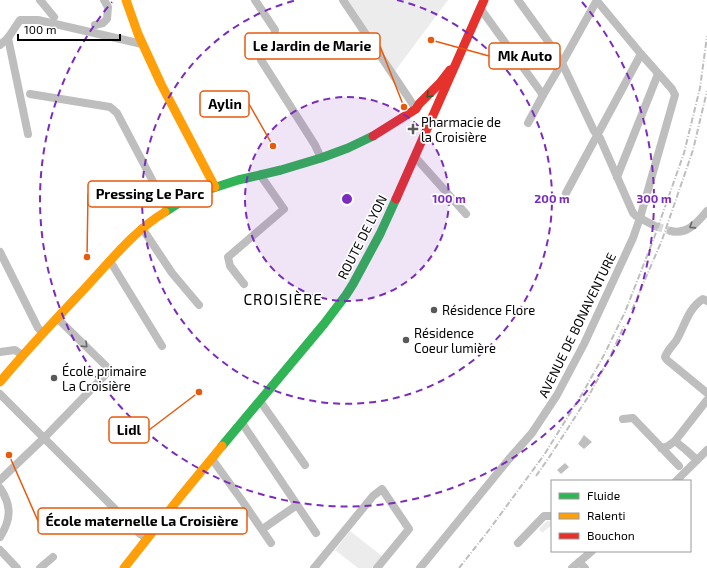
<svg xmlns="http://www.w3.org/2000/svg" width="707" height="568" font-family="'Exo 2',sans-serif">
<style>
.green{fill:#ececec}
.water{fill:#bfbfbf}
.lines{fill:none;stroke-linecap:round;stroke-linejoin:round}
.street-tunnel{stroke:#d9d9d9;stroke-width:8;stroke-dasharray:8 4;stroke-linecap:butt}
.street{stroke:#bebebe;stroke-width:8}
.fast{stroke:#30b455;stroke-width:9}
.slow{stroke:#ff9f0a;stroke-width:9}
.jam{stroke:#e5322d;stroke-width:9}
.rail{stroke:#bebebe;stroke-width:2;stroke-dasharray:6 2 1 2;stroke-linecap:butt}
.oneway{stroke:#1a632f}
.oneway2{stroke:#686868}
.ring{fill:none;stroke:#7b2cbf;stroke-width:2;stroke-dasharray:7 5}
.poi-dot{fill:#595959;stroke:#fff;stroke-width:1.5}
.labels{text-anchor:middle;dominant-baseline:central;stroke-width:3.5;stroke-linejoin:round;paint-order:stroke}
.poi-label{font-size:13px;fill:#000;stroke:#fff;text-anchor:start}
.street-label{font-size:13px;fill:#000;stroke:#fff}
.quarter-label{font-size:15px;letter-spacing:1px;fill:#000;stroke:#fff}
.centre{fill:#7b2cbf;stroke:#fff;stroke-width:2}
.ring-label{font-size:12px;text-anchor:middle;font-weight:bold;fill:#7b2cbf;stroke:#fff;stroke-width:3.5;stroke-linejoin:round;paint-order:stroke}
.leader{fill:none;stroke:#e8590c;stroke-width:1.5}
.callout-dot{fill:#e8590c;stroke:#fff;stroke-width:1.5}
.callout{fill:#fff;stroke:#e8590c;stroke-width:1.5}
.callout-label{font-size:14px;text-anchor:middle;font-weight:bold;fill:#000}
</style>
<rect width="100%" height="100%" fill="#fff"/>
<!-- green -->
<g class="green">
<path d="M348,0H448L395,71Z"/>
<path d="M547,521L552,522V525L542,533L539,529Z"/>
<path d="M350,531L382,556L372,568H358L335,550Z"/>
</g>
<!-- water -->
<g class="water">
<path d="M584,435L592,442L584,449L578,444Z"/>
<path d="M565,463L569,467L561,474L557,470Z"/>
</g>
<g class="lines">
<!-- street-tunnel -->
<path class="street-tunnel" d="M655,226L671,231"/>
<!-- street -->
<g class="street">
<path d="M40,0L54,17"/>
<path d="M255,0L275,30L274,39L261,60L315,145L321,158"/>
<path d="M343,0L416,109"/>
<path d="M518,0L552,47L562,63L594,131L600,138L633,213L636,216L655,226"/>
<path d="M480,8L543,95"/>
<path d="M95,25L103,23L107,19L108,7L104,0"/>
<path d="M8,38L28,134"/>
<path d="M0,45L8,38L20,20H38L142,44"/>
<path d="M30,94L110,107L117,113L168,210"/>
<path d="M528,123L543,95L562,63L597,0"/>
<path d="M415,157L466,214"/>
<path d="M617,177L658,74"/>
<path d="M566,193L641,54"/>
<path d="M142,228L172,273L199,305"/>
<path d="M671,231C687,235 698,222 707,211"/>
<path d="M0,252L38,328L43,333"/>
<path d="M110,261L162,346"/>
<path d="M244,284L230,266L228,257L284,209L263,179L261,174"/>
<path d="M707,301L703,299C688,308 684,328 676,341C672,346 667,351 665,357L667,360L707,393"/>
<path d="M0,352L15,350L22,355"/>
<path d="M0,394L139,533L147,539"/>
<path d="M260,401L305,465"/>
<path d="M623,419L633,418L679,466"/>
<path d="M242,423L316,533"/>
<path d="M675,441L686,450L697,460"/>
<path d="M661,448L668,446L675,441L707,400"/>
<path d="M212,459L243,502L271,543"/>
<path d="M0,480L44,438L110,370L57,318"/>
<path d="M676,481L707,450"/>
<path d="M0,488C12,505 11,520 0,537"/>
<path d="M264,528L297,505"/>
<path d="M518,543L544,516H552"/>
<path d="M0,550L17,568"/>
<path d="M579,562L585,568"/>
<path d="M40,568L53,557"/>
<path d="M314,568L373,496L382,489L409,529L377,568"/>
<path d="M420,568L509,459L532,433L557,395L584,344L633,238L640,218L675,95L672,89L641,54L597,1"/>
<path d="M572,568L592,551"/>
</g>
<!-- fast -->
<g class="fast">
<path d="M165,212L179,203L204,191L238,180L281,170L321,158L348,148L373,136"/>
<path d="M222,446L324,324L346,295L353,284L380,234L396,199"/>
</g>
<!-- slow -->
<g class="slow">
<path d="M126,0L138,34L161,84L215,187"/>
<path d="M0,382C28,348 58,317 88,285C112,259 135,230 165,212"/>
<path d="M124,568L180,497L222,446"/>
</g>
<!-- jam -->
<g class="jam">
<path d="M373,136L416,109L419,104L440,83L450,70"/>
<path d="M396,199L484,0"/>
</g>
<!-- rail -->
<g class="rail">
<path d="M632,310L662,240L693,150L707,91"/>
<path d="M536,476L548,459L588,397L610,357L624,326"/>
<path d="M459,568L489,530L544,455L582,394L604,355L625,312L654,238L684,153L700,88L707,36"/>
</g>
</g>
<!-- one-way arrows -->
<defs><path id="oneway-chevron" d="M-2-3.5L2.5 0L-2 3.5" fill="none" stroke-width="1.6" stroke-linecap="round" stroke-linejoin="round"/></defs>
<use class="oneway" href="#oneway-chevron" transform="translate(429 95) rotate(135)"/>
<g class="oneway2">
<use href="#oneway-chevron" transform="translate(692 226) rotate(147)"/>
<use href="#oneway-chevron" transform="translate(85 345) rotate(44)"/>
</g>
<!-- distance rings -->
<circle cx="347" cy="199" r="102" fill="#7b2cbf" fill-opacity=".12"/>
<g class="ring">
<circle cx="347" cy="199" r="102"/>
<path d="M397 0A205 205 0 1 1 297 0"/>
<path d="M582 2A307 307 0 1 1 112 2"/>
</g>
<!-- markers -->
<g class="poi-dot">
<path d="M411 123h4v4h4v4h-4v4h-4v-4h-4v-4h4z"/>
<circle cx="434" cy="310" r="4"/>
<circle cx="406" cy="340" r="4"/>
<circle cx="54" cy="378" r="4"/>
</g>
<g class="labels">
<!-- poi labels -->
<g class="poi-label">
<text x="421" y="122">Pharmacie de<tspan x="421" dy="15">la Croisière</tspan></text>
<text x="442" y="310">Résidence Flore</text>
<text x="414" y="333">Résidence<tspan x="414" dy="15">Coeur lumière</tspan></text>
<text x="62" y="371">École primaire<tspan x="62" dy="15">La Croisière</tspan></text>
</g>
<!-- street labels -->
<g class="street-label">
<text transform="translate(362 237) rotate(-63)">ROUTE DE LYON</text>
<text transform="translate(577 325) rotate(-64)">AVENUE DE BONAVENTURE</text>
</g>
<!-- quarter labels -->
<g class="quarter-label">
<text x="283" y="299">CROISIÈRE</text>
</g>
</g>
<circle cx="347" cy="199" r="6" class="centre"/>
<g class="ring-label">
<text x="449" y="203">100 m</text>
<text x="552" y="203">200 m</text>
<text x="654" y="203">300 m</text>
</g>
<!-- callouts -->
<path class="leader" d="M404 107L380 46M431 40L489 56M273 146L249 104M87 257L88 194M199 392L149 430M9 455L38 521"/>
<g class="callout-dot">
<circle cx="404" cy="107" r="4"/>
<circle cx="431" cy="40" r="4"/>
<circle cx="273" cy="146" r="4"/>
<circle cx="87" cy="257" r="4"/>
<circle cx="199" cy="392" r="4"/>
<circle cx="9" cy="455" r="4"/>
</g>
<g class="callout">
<rect x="245" y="33" width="135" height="26" rx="4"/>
<rect x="489" y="43" width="71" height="26" rx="4"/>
<rect x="200" y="91" width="49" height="26" rx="4"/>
<rect x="88" y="181" width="124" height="26" rx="4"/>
<rect x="109" y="417" width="40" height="26" rx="4"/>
<rect x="38" y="508" width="209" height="26" rx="4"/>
</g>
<g class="callout-label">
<text x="312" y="51">Le Jardin de Marie</text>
<text x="525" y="61">Mk Auto</text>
<text x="225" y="109">Aylin</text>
<text x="150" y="199">Pressing Le Parc</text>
<text x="129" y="435">Lidl</text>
<text x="142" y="526">École maternelle La Croisière</text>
</g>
<!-- legend -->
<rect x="551" y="480" width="140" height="72" fill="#ffffff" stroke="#999999"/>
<rect x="559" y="493" width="20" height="6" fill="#30b455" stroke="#999999"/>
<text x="587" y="500" font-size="12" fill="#000000">Fluide</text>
<rect x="559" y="513" width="20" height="6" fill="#ff9f0a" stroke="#999999"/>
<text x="587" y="520" font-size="12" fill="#000000">Ralenti</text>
<rect x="559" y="533" width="20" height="6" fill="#e5322d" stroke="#999999"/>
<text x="587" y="540" font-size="12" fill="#000000">Bouchon</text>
<!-- scale -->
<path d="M18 34v6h102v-6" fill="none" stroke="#000000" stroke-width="2"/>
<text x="24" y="34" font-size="12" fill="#000000" stroke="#ffffff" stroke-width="3" paint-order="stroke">100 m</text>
</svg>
